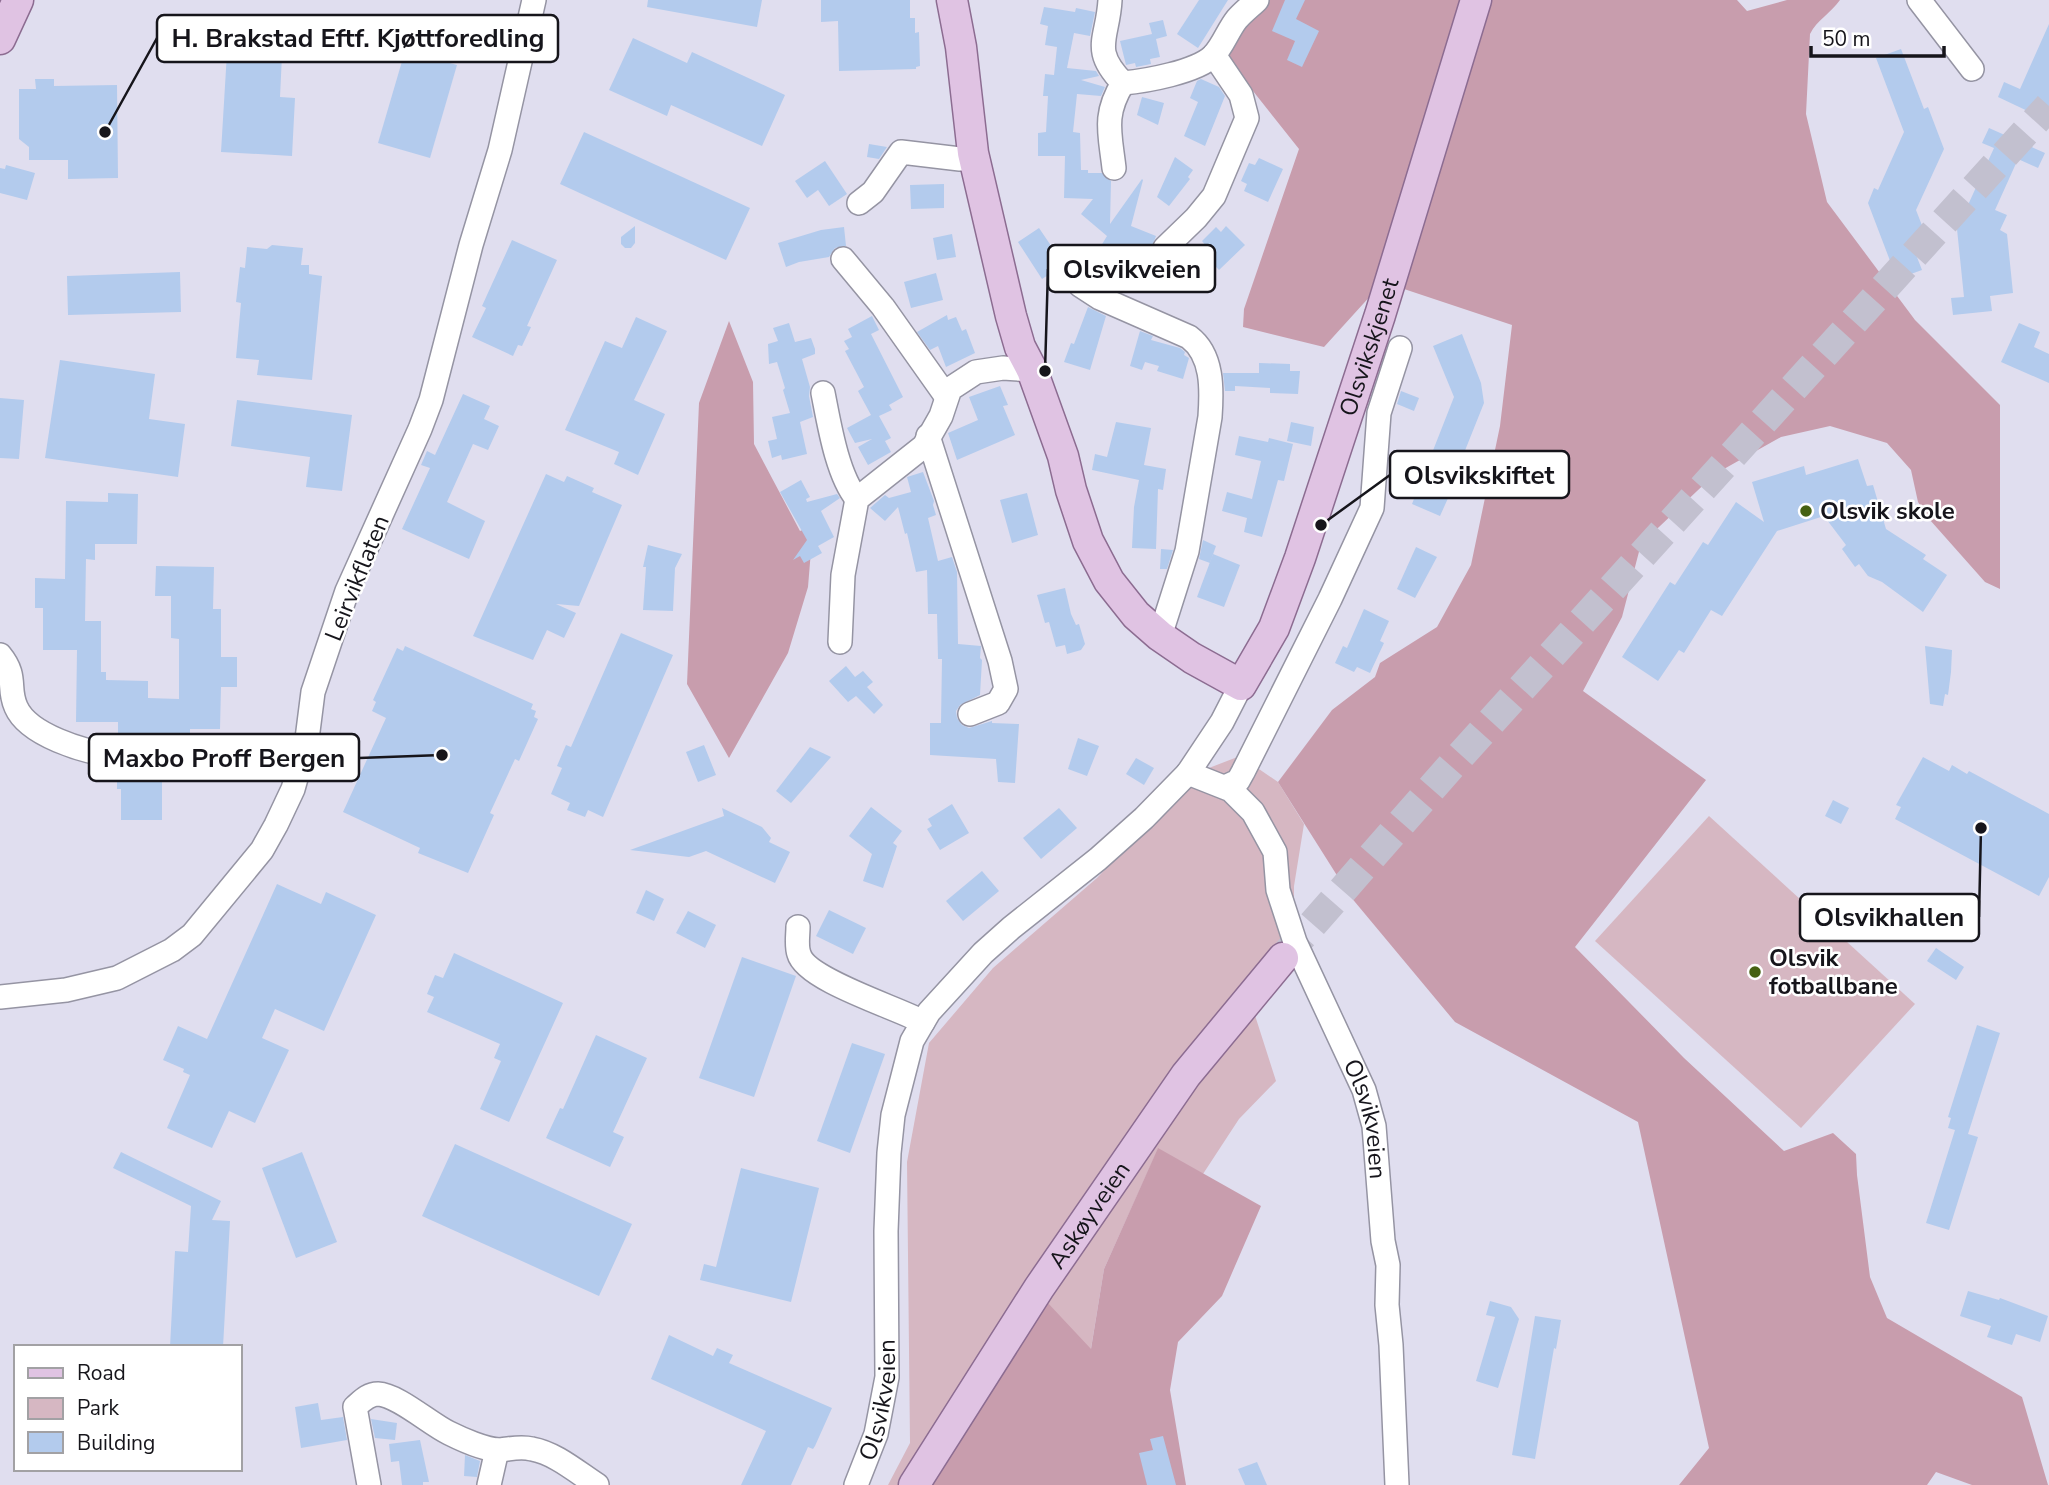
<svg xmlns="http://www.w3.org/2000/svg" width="2049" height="1485" font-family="'Nunito Sans',sans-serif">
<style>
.green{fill:#d6b7c2}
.forest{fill:#c89dad}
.building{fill:#b3cbed}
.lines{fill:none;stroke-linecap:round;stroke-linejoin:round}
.major-tunnel{stroke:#c2c0cf;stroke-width:30;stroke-dasharray:30 15;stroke-linecap:butt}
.minor-casing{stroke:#9594a3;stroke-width:26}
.major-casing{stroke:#8c6c91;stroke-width:33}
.minor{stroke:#fff;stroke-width:23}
.major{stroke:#e0c3e3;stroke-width:30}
.poi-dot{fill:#466112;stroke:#fff;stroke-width:2.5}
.labels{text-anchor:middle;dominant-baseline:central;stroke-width:5;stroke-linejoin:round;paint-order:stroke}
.street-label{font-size:24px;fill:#16151b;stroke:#fff}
.poi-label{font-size:24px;font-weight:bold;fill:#16151b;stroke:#fff;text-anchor:start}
.leader{fill:none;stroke:#16151b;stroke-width:2.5}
.callout-dot{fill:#16151b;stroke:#fff;stroke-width:2.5}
.callout{fill:#fff;stroke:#16151b;stroke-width:2.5}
.callout-label{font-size:26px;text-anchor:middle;font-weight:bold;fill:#16151b}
</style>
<rect width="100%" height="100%" fill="#e0deef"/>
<!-- green -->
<g class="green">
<path d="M1240,756L1278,782L1304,824L1294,886V943L1252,1006L1276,1081L1239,1119L1203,1174L1158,1149L1104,1269L1086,1379L930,1485H888L910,1443L907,1162L929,1043L993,968L1097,878L1196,773Z"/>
<path d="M1709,816L1915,1004L1801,1128L1595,941Z"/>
</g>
<!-- forest -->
<g class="forest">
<path d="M1263,0H1737L1747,11L1787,0H1840C1831,13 1817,20 1810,34L1806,114L1827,202L1915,320L2000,405V589L1985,582L1930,520L1918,502L1911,470L1887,443L1830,426L1781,437L1715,474L1641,544L1622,617L1583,691L1706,780L1575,947L1684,1058L1784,1151L1833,1133L1856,1154L1857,1175L1870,1277L1887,1318L2022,1397L2048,1485H1972L1936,1472L1927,1485H1679L1709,1448L1638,1122L1455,1022L1350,896L1278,782L1332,710L1375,677L1380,663L1437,627L1471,565L1500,426L1512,325L1383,282L1324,347L1243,327L1244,309L1299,149L1219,48Z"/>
<path d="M729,321L753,382L754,444L800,531L813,526L808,587L788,653L729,758L687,684L699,403Z"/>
<path d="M1158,1148L1261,1206L1222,1296L1178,1342L1170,1390L1186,1485H904L1032,1286L1091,1349L1104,1269Z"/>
</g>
<!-- building -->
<g class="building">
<path d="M648,0H762L757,27L647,7Z"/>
<path d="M821,0H910V18H915V33L919,32L920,66L916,67V69L839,71L838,21L821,22Z"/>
<path d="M1199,0H1228L1198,48L1177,34Z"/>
<path d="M1285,0H1305L1296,19L1319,31L1302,67L1287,60L1295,41L1272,31Z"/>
<path d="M1044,7L1075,12L1076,8L1095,12L1090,36L1074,33L1067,68L1096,71L1099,76L1081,80L1105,87L1101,96L1077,94L1073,132L1080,133L1081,170H1088V173H1102L1111,181L1110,224L1142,179L1143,180L1131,226L1156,236L1151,249L1148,250L1140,266L1101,246L1107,236L1081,214L1093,199L1064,198L1065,156H1038V133L1046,132L1048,96H1043L1045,74L1054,75L1057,47L1045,45L1048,26L1040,24Z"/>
<path d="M1163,20L1167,36L1156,39L1160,57L1150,59L1151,64L1136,67L1135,63L1126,65L1120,41L1152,34L1149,23Z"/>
<path d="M2049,24V121L1998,97L2004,82L2020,89Z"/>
<path d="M270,34L319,38L318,57L282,55L280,97L295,98L292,156L221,152L228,36L270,39Z"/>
<path d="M633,38L687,63L692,52L785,95L762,146L671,105L667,116L609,90Z"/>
<path d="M1901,49L1924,109L1928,107L1944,149L1916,210L1928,241L1913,247L1922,270L1897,279L1868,203L1874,188L1878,190L1904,132L1876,58Z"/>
<path d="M405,51L457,65L430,158L378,143Z"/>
<path d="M35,79H54V86L117,85L118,178L68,179V160H29V147L19,139V89H36Z"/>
<path d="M1201,79L1219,87L1225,96L1205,146L1184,136L1198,102L1190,98L1197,81Z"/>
<path d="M1142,97L1164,103L1158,125L1137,115Z"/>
<path d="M1989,128L2045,153L2038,168L2018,159L1995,210L2007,215L2000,230L2007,234L2013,293L1990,296L1992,311L1953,315L1951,298L1964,297L1957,229L1994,148L1982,143Z"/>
<path d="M584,132L750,208L726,260L560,184Z"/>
<path d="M869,144L887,147L879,159L867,157Z"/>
<path d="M1175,157L1193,170L1188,177L1190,179L1169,206L1157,197Z"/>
<path d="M1259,158L1283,169L1268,202L1244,191L1247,184L1241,181L1249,163L1255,165Z"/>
<path d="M825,161L847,194L829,206L818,190L807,198L795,181Z"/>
<path d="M6,165L35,173L27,200L0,193V168L5,169Z"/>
<path d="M944,184V208L911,209L910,185Z"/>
<path d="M635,226V243L631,248H625L621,244V237Z"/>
<path d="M1226,226L1245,245L1219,270L1201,251L1206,246L1202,241L1216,227L1221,232Z"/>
<path d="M844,227L846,246L835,248L829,257L799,262L786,267L778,243L821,230Z"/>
<path d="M1039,228L1058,256L1050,261L1056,270L1042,279L1018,242Z"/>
<path d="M952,234L956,257L937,260L933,238Z"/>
<path d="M512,240L557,260L527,326L531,327L522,346L518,345L513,356L472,337L486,308L482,306Z"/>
<path d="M272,245L303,248L301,265H309V274L322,276L312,380L257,375L259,360L236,358L241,303L236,302L240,267L245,268L247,247L267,249Z"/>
<path d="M180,272L181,312L68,315L67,276Z"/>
<path d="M936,273L943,300L911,308L904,282Z"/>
<path d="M1088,307L1106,316L1090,370L1064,362L1071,343L1074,344Z"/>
<path d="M947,315L948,320L956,317L962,331L966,329L975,353L946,367L938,346L930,350L917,332Z"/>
<path d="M872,316L879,330L871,334L903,397L889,405L892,410L879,416L891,438L885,441L891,452L868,465L858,447L872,439L855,443L847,428L871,415L858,391L864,387L845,351L849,349L844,341L852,337L848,329Z"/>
<path d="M636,317L667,331L634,400L665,414L638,475L614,464L619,452L565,430L605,341L622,348Z"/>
<path d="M789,323L795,342L811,338L815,349V354L802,359L810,387L809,396L813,417L800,422L807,454L782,460L781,455L772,458L768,441L777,439L772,417L790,413L783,390L785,388L777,362L769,364L768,344L778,341L773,328Z"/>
<path d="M2019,323L2040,332L2034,347L2049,354V383L2001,362Z"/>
<path d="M1140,331L1153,336L1151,340L1180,348L1185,352L1184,355L1189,358L1183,379L1157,371L1159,366L1145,362L1142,370L1130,366Z"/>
<path d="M1462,334L1481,383L1484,403L1458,468L1463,471L1452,497L1449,496L1440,516L1412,504L1454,397L1433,346Z"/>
<path d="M60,360L155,374L149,419L185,424L178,477L45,458Z"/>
<path d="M1259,363L1290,364V371H1300L1298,394L1270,393V388L1235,386V391H1225L1223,373H1259Z"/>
<path d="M1000,386L1008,405L1003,406L1015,435L957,460L948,433L978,420L969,397Z"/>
<path d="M1401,391L1419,398L1414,411L1397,404Z"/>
<path d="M463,394L490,406L484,419L499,426L488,450L473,444L447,502L485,521L469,559L402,529L430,468L421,465L427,451L435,455Z"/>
<path d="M0,398L24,400L19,459L0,458Z"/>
<path d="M237,400L352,415L342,491L306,487L310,457L231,446Z"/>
<path d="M1116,422L1151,428L1144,465L1166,469L1163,490L1158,489L1156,549L1132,548L1134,507L1139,480L1092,470L1095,454L1107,457Z"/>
<path d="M1291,422L1314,427L1311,446L1287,441Z"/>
<path d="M1239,436L1268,442L1269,438L1293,444L1284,481L1278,480L1262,537L1244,532L1247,518L1222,511L1227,492L1252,499L1261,461L1235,455Z"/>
<path d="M1858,459L1867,486L1873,485L1886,529L1926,555L1923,559L1947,575L1923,612L1882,582L1868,576L1859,564L1855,567L1842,549L1846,545L1824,516L1777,531L1722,616L1711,610L1684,653L1679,650L1658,681L1622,657L1670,582L1675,585L1703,542L1708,545L1736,502L1764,522L1752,482L1804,466L1806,475Z"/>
<path d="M923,472L934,501L933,505L936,515L928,518L938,561L952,557L957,572L958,644L981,646L980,658L982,660L980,695L960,705L956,711L957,718L962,725L969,728L992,721V723L1019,724L1015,783L998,782L996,759L930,755V723H941L942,659H938L937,614H928L927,570L916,572L907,533L905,534L898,507L885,521L870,508L885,495L889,498L911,492L907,477Z"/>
<path d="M546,474L564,482L567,476L594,488L592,492L622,505L579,606L556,604L576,613L564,638L547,630L533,660L473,636Z"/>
<path d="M801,480L810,497L806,499L807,502L837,494L840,498L821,511L834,537L818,546L822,553L804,563L800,556L793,560L807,540L780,492Z"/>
<path d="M108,493L138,494L137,544H95V560L86,559L85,621H101V672H106V680L148,681V698L179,699V639L171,638V596H155L156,566L214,567L213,609H221V657H237V687H221L220,729H190V775H162V820H121V789H117V768L123,763L126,756L125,749L118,743V722H76L77,650H43V608H35V578L65,579L66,501L108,502Z"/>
<path d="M1027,493L1038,535L1012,543L1000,500Z"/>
<path d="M1203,540L1216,546L1210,563L1199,559Z"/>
<path d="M648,545L682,554L675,568L673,611L643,610L646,567H643Z"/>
<path d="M1416,547L1437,557L1415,598L1397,589Z"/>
<path d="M1161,549L1173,550L1167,569H1160Z"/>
<path d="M1213,554L1240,565L1224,607L1197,597Z"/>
<path d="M1065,588L1071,614L1076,625L1079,624L1085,644L1081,650L1067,654L1065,645L1056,647L1049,622L1045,623L1037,595Z"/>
<path d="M1364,609L1389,621L1380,641L1384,643L1370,673L1357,667L1354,672L1335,663L1343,646L1347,648Z"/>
<path d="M621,633L673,655L603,817L588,810L585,817L567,810L570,803L551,794L562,768L557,766L566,745L571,747Z"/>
<path d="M405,646L533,704L531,709L536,711L534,717L538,719L519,761L515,759L490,813L494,815L468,873L418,853L420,848L343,812L386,718L372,711L376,702L373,700L397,648L403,651Z"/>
<path d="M1925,646L1952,650L1951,672L1948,695L1945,694L1943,706L1930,704Z"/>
<path d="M846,666L855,677L863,671L873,682L867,687L883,705L874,714L856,696L848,702L829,681Z"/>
<path d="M1078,738L1099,746L1087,776L1068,769Z"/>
<path d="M704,745L716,775L698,782L686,752Z"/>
<path d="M810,747L831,757L791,803L776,791Z"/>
<path d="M1923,757L1949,771L1952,765L1967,774L1969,771L2049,814V877L2039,896L1895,819L1901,807L1896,805Z"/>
<path d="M1136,758L1154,768L1144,785L1126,774Z"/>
<path d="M1833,800L1849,808L1841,824L1825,816Z"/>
<path d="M952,804L969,833L940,850L927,829L932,826L928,819Z"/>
<path d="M871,807L902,831L893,843L897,846L883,888L863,881L872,854L849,836Z"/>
<path d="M722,808L762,827L771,838L769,842L790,852L775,883L706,851L689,857L630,850L724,816Z"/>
<path d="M1059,808L1077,828L1041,859L1023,838Z"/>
<path d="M982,871L999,891L963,921L946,901Z"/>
<path d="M277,884L321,904L326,892L376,915L324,1031L275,1009L262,1038L289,1050L255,1123L229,1111L212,1148L167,1128L190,1075L183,1072L184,1069L163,1060L178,1026L207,1039Z"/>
<path d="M646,890L664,899L654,921L636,913Z"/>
<path d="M829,910L866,928L853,954L816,936Z"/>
<path d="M688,911L716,925L705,948L676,933Z"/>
<path d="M1936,948L1964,967L1956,980L1927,961Z"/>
<path d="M454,953L563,1003L509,1122L480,1109L501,1061L494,1058L500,1044L427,1012L434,997L427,994L435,975L443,978Z"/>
<path d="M742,957L796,976L754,1097L699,1078Z"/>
<path d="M1977,1025L2000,1033L1968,1134L1978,1137L1949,1230L1926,1223L1955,1130L1948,1128L1951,1118L1948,1117Z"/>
<path d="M596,1035L647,1058L613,1132L624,1137L610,1167L546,1138L560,1108L563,1109Z"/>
<path d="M852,1043L885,1054L850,1153L817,1141Z"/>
<path d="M455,1144L632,1224L599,1296L422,1216Z"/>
<path d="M121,1152L221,1201L212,1220L230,1221L223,1347H170L175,1251L188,1252L191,1206L113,1168Z"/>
<path d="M302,1152L337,1242L296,1258L262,1168Z"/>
<path d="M741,1168L819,1188L791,1302L700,1280L704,1264L716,1267Z"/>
<path d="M1968,1291L1999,1300L2000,1298L2048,1316L2040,1342L2016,1334L2012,1345L1987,1337L1991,1326L1960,1316Z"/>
<path d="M1490,1301L1511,1307L1519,1319L1498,1388L1476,1381L1495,1317L1486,1315Z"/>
<path d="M1535,1316L1561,1320L1556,1349L1554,1348L1535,1459L1512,1455Z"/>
<path d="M669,1335L713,1356L717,1348L733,1355L729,1363L832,1408L815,1446L813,1449L808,1447L791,1485H741L766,1431L651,1379Z"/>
<path d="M318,1403L321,1420L343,1417L347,1440L301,1448L295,1407Z"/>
<path d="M371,1419L397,1423L395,1440L375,1438Z"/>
<path d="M1163,1436L1176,1485H1147L1139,1453L1153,1450L1150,1439Z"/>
<path d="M420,1440L429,1482H423V1485H402L399,1461L391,1462L389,1444Z"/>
<path d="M465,1455L480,1461L477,1477L464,1476Z"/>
<path d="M1257,1462L1267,1485H1245L1238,1469Z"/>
</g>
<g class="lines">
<!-- major-tunnel -->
<path class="major-tunnel" d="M1283,958L1452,765L2049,106"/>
<defs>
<g id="minor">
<path d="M1110,0C1108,39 1090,49 1123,83C1146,81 1196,72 1213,56C1223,46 1228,30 1237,19C1243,12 1251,6 1257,0"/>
<path d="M1919,0L1972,69"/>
<path d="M1114,168C1110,133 1103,115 1123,83"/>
<path d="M859,203L873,192L901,152L960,159L975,157"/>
<path d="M1165,248L1196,218L1214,196L1247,118L1241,95L1214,55"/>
<path d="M843,259L883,307L946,396"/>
<path d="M1080,285L1100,298L1189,337C1213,355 1212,389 1210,417L1187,551L1160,636"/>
<path d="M823,393C829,423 837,475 857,499"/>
<path d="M928,436L1000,661L1006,689L998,703L970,714"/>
<path d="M840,642L843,575L857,499L924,446L941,416L950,389L976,372L1003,368L1032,370"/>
<path d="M0,655C18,677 7,687 16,707C28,735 84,752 112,755"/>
<path id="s1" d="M1188,773L1231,790L1253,812L1275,852L1278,890L1295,942L1364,1090L1374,1126L1383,1241L1388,1265L1387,1305L1391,1345L1397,1485"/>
<path d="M1225,787L1238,781L1243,772L1330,599L1372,508L1379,413L1400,348"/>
<path d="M798,927C798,935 796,946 799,954C806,980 898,1008 923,1022"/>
<path d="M0,997L66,990L117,978L172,950L192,935L262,850L276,825L293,789L307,739L313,692L347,591L420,429L431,400L471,245L500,150L534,0"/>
<path d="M369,1485L355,1407C362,1401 368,1394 378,1394C398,1395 430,1424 449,1433C461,1439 486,1450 500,1450C511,1449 520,1446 532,1449C555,1453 577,1472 597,1485"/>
<path d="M489,1485L497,1450"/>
<path id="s2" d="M856,1485L876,1434L887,1377L886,1231L889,1153L893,1115L912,1041L929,1012L983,953L1011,928L1098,859L1144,818L1188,773L1222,722L1241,685"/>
</g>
<g id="major">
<path id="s3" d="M952,0L961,47L973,153L1011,316L1020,347L1032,370L1063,456L1071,490L1088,541L1109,581L1136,615L1160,636L1192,658L1241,685L1274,628L1300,558L1380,315L1476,0"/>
<path d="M0,39L18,0"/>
<path id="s4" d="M914,1485L1039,1288L1186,1075L1283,958"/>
</g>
</defs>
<!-- minor casing -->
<use href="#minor" class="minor-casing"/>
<!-- major casing -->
<use href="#major" class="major-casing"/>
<!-- minor -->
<use href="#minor" class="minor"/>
<!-- major -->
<use href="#major" class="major"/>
</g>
<!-- markers -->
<g class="poi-dot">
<circle cx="1806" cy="511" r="7"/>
<circle cx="1755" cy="972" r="7"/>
</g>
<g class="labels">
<!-- street labels -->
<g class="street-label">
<text stroke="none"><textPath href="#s3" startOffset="1138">Olsvikskjenet</textPath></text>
<text transform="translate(357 578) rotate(-68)">Leirvikflaten</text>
<text stroke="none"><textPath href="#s1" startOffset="408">Olsvikveien</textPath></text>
<text stroke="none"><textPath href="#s4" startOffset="322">Askøyveien</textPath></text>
<text stroke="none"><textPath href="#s2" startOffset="89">Olsvikveien</textPath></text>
</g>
<!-- poi labels -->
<g class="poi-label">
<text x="1820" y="511">Olsvik skole</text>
<text x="1769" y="958">Olsvik<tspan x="1769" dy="28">fotballbane</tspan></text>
</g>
</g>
<!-- callouts -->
<path class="leader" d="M105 132L157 38M1045 371L1048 269M1321 525L1390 475M442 755L359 758M1981 828L1979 917"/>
<g class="callout-dot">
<circle cx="105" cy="132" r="7"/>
<circle cx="1045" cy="371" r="7"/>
<circle cx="1321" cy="525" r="7"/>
<circle cx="442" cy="755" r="7"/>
<circle cx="1981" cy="828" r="7"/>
</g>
<g class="callout">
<rect x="157" y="15" width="401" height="47" rx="7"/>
<rect x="1048" y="245" width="167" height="47" rx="7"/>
<rect x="1390" y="451" width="179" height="47" rx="7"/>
<rect x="89" y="734" width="270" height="47" rx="7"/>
<rect x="1800" y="894" width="179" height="47" rx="7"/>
</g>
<g class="callout-label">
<text x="358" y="47">H. Brakstad Eftf. Kjøttforedling</text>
<text x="1132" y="278">Olsvikveien</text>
<text x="1479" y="484">Olsvikskiftet</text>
<text x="224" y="767">Maxbo Proff Bergen</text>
<text x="1889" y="926">Olsvikhallen</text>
</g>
<!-- legend -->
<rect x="14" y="1345" width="228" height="126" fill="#ffffff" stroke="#a2a1a4" stroke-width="2"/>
<rect x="28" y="1368" width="35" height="10" fill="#e0c3e3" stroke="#a2a1a4" stroke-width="2"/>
<text x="77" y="1380" font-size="21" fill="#16151b">Road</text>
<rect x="28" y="1398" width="35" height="21" fill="#d6b7c2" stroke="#a2a1a4" stroke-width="2"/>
<text x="77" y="1415" font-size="21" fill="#16151b">Park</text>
<rect x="28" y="1432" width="35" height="21" fill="#b3cbed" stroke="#a2a1a4" stroke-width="2"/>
<text x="77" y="1450" font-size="21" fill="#16151b">Building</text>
<!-- scale -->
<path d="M1811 46v10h133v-10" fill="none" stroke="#16151b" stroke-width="3.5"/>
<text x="1822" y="46" font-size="21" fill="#16151b" stroke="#ffffff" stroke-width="5" paint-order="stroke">50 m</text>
</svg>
